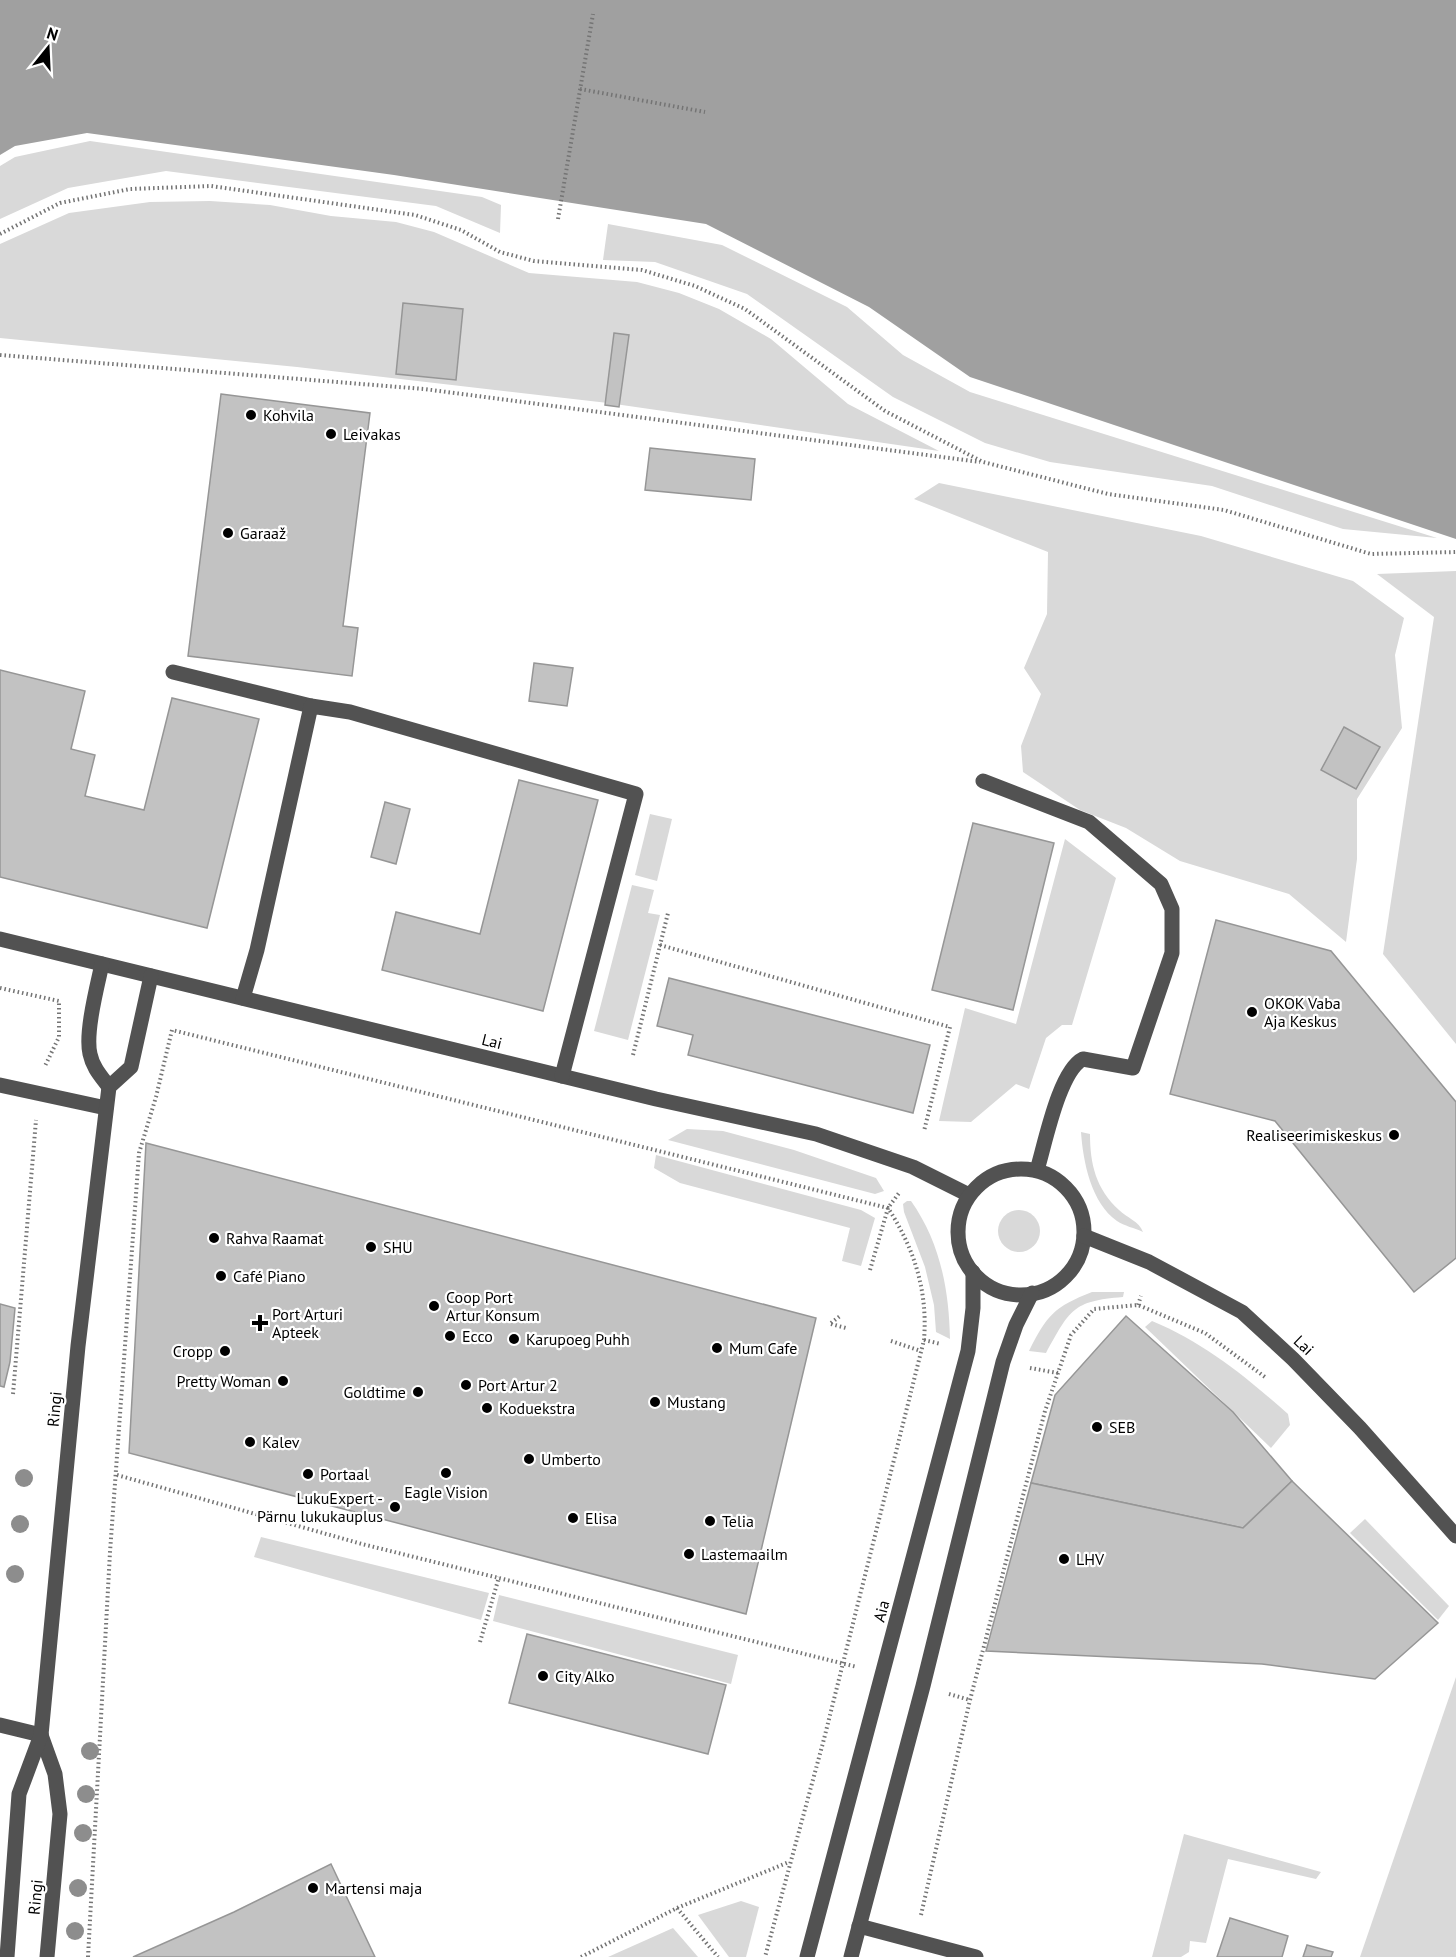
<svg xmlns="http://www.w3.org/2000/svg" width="1456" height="1957" font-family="'PT Sans',sans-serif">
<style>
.green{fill:#d9d9d9}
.water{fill:#a0a0a0}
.building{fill:#c2c2c2;stroke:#969696;stroke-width:1.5}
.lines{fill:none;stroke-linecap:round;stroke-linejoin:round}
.path{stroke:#747474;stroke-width:4;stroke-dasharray:1.5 3;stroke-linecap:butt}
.minor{stroke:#525252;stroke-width:15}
.tree{fill:#8d8d8d}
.poi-dot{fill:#000;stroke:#fff;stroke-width:2}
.labels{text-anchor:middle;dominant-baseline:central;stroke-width:4.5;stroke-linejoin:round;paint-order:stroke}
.poi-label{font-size:16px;fill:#000;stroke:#fff;text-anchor:start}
.street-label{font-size:16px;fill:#000;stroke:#fff}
</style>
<rect width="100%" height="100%" fill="#fff"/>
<!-- green -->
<g class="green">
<path d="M90,141L482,197L501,205L500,233L436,206L166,171L68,188L0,219V166L15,157Z"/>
<path d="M210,201L270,205L331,216L396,222L434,232L529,273L637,282L679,293L719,309L771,339L848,404L939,451L608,403L297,367L0,338V244L69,213L150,202Z"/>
<path d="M608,224L722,245L847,307L903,355L970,392L1437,538L1343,529L1212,486L1050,462L985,443L893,397L747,294L655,262L603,260Z"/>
<path d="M939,483L1201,536L1353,581L1404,618L1395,655L1402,728L1357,799V859L1346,942L1289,894L1180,861L1126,828L1080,810L1023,772L1021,746L1041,694L1024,668L1047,614L1048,552L914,499Z"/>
<path d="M1456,571V1044L1383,954L1434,617L1377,574Z"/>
<path d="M650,814L672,819L657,881L635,875Z"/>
<path d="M1065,839L1116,878L1072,1025H1062L1046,1038L1029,1089L1016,1084L971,1122L939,1121L965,1008L1016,1024Z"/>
<path d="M632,885L654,890L648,913L660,915L628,1040L594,1031Z"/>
<path d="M687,1129L723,1131L794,1150L876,1178L884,1191L875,1194L668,1140Z"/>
<path d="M1081,1132L1090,1134C1090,1164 1096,1189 1119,1210C1127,1218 1139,1221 1143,1232C1135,1228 1124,1226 1117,1221C1091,1203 1083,1161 1081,1132Z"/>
<path d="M656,1155L861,1210L875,1218L861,1266L842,1261L850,1228L680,1183L654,1168Z"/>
<path d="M907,1201H911C940,1242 949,1289 950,1339L936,1332L934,1305L925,1267L904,1212L903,1204Z"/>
<circle cx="1019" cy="1231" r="21"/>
<path d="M1092,1292H1124L1123,1297C1072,1301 1070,1310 1046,1353L1029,1351C1047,1315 1054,1307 1092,1292Z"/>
<path d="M1152,1321C1205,1343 1246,1377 1288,1414L1290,1425L1271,1448L1145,1327Z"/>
<path d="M1365,1519L1449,1606L1438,1620L1350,1533Z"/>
<path d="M261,1537L489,1593L481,1620L254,1557Z"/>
<path d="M499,1595L738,1655L731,1684L493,1621Z"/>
<path d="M1456,1677V1957H1360Z"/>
<path d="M1184,1834L1321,1872L1316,1879L1228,1859L1206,1943L1190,1941L1189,1952L1181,1957H1152Z"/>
<path d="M741,1901L759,1907L746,1957H729L698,1915Z"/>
<path d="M673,1928L698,1957H608Z"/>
</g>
<!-- water -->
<path class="water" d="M0,0H1456V539L970,377L869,307L706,224L394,175L87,133L15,146L0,155Z"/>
<!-- building -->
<g class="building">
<path d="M403,303L463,309L456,380L396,374Z"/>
<path d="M614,333L629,335L619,407L605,405Z"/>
<path d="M221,394L370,413L343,626L358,628L352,676L188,656Z"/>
<path d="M650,448L755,459L751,500L645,490Z"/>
<path d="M534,663L573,668L567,706L529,701Z"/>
<path d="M0,670L85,691L71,749L95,755L85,796L144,810L172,698L259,719L207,928L0,877Z"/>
<path d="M1344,727L1380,747L1356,789L1321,770Z"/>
<path d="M519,780L598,800L543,1011L382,970L396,912L480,934Z"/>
<path d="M385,802L410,809L396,864L371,857Z"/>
<path d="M973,823L1054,843L1013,1010L932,990Z"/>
<path d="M1216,920L1331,951L1456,1102V1258L1414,1292L1275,1121L1170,1094Z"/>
<path d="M669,978L930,1045L913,1113L688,1055L693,1035L657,1026Z"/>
<path d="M146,1143L816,1318L746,1614L129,1453Z"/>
<path d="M0,1304L15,1308L10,1362L4,1387L0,1386Z"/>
<path d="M1126,1316L1233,1412L1292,1481L1243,1528L1031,1483L1055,1395Z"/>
<path d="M1292,1481L1438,1623L1375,1679L1262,1664L986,1651L1031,1483L1243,1528Z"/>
<path d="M527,1634L726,1685L708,1754L509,1703Z"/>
<path d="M331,1864L375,1957H133L234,1912Z"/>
<path d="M1230,1918L1288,1936L1282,1957H1217Z"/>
<path d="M1307,1945L1333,1952L1331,1957H1303Z"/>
</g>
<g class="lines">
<!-- path -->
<g class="path">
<path d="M580,89L705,112"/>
<path d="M558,219L593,14"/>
<path d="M0,234L60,203L130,189L211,186L415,215L461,230L500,252L534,261L642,270L695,286L745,309L885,411L983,462L1108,494L1224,510L1371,554L1456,552"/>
<path d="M0,355L424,389L980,462"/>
<path d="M660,945L950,1027L924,1131"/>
<path d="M0,988L59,1001V1037L45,1066"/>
<path d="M633,1055L668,913"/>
<path d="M870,1270L888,1208L899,1193"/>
<path d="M1138,1305L1141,1296"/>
<path d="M831,1323L840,1316"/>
<path d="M831,1324L846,1328"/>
<path d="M924,1340L941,1344"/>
<path d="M891,1341L921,1351"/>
<path d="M1030,1368L1058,1373"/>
<path d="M13,1394L36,1120"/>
<path d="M117,1475L362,1544L857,1667"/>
<path d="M480,1642L499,1577"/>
<path d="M949,1694L970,1700"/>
<path d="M677,1908L718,1957"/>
<path d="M921,1915L970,1700L1045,1411L1071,1335L1094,1309L1138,1305L1205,1333L1265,1377"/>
<path d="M88,1957L110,1552L139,1153L156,1097L172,1030L888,1208C914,1248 928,1291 924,1340L824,1739L765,1957"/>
<path d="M581,1957L677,1908L789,1862"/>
</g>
<!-- minor -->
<g class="minor">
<path d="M173,672L311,706"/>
<path d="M983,781L1089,822L1161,884L1172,909V953L1133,1068L1083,1059C1059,1071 1045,1144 1037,1170"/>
<path d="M0,939L656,1099L816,1134L913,1167L969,1195"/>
<path d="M102,964C97,987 85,1033 90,1054C93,1068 101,1076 109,1087"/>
<path d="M243,998L257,950L311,706L350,712L636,794L562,1076"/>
<path d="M0,1085L106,1108"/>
<circle cx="1021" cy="1232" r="63"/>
<path d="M1084,1236L1149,1262L1242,1312L1293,1359L1360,1428L1456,1536"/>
<path d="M0,1725L41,1735"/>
<path d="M41,1735L55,1774L60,1814L47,1957"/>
<path d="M859,1926L976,1957"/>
<path d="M7,1957L19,1794L41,1735L78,1346L109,1087L131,1067L151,976"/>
<path d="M807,1957L968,1351L973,1308V1272"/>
<path d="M851,1957L923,1686L1003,1362L1016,1325L1032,1293"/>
</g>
</g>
<!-- trees -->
<g class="tree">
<circle cx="24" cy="1478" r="9"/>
<circle cx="20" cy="1524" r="9"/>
<circle cx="15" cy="1574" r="9"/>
<circle cx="90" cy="1751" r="9"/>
<circle cx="86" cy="1794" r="9"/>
<circle cx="83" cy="1833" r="9"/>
<circle cx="78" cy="1888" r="9"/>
<circle cx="75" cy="1931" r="9"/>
</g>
<!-- markers -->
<g class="poi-dot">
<circle cx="251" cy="415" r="6"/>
<circle cx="331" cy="434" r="6"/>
<circle cx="228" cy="533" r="6"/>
<circle cx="1252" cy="1012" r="6"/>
<circle cx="1394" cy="1135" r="6"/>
<circle cx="214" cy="1238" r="6"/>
<circle cx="371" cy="1247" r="6"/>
<circle cx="221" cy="1276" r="6"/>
<circle cx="434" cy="1306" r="6"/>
<path d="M257 1314h6v6h6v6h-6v6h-6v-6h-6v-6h6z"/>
<circle cx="450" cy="1336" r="6"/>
<circle cx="514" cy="1339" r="6"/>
<circle cx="717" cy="1348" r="6"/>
<circle cx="225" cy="1351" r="6"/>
<circle cx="283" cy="1381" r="6"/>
<circle cx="466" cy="1385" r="6"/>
<circle cx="418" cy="1392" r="6"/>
<circle cx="655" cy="1402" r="6"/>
<circle cx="487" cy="1408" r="6"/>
<circle cx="1097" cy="1427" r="6"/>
<circle cx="250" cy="1442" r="6"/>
<circle cx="529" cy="1459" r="6"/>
<circle cx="446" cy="1473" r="6"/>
<circle cx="308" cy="1474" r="6"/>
<circle cx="395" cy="1507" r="6"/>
<circle cx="573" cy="1518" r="6"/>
<circle cx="710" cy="1521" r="6"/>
<circle cx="689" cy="1554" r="6"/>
<circle cx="1064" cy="1559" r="6"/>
<circle cx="543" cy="1676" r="6"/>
<circle cx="313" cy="1888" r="6"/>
</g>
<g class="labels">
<!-- poi labels -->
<g class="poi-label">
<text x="263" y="415">Kohvila</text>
<text x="343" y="434">Leivakas</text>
<text x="240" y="533">Garaaž</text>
<text x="1264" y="1003">OKOK Vaba<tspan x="1264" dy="18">Aja Keskus</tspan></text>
<text x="1382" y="1135" text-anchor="end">Realiseerimiskeskus</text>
<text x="226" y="1238">Rahva Raamat</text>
<text x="383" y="1247">SHU</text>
<text x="233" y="1276">Café Piano</text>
<text x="446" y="1297">Coop Port<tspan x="446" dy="18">Artur Konsum</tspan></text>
<text x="272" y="1314">Port Arturi<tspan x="272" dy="18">Apteek</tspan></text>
<text x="462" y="1336">Ecco</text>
<text x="526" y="1339">Karupoeg Puhh</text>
<text x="729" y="1348">Mum Cafe</text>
<text x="213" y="1351" text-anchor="end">Cropp</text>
<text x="271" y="1381" text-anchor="end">Pretty Woman</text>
<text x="478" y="1385">Port Artur 2</text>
<text x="406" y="1392" text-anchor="end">Goldtime</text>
<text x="667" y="1402">Mustang</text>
<text x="499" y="1408">Koduekstra</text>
<text x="1109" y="1427">SEB</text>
<text x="262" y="1442">Kalev</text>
<text x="541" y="1459">Umberto</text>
<text x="320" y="1474">Portaal</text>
<text x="446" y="1492" text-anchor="middle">Eagle Vision</text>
<text x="383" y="1498" text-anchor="end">LukuExpert -<tspan x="383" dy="18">Pärnu lukukauplus</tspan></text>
<text x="585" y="1518">Elisa</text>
<text x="722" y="1521">Telia</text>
<text x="701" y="1554">Lastemaailm</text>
<text x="1076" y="1559">LHV</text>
<text x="555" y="1676">City Alko</text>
<text x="325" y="1888">Martensi maja</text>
</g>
<!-- street labels -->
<g class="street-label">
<text transform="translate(492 1041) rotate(14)">Lai</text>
<text transform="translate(1304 1345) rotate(44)">Lai</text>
<text transform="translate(54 1409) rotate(-85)">Ringi</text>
<text transform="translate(881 1611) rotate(-75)">Aia</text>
<text transform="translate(35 1897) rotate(-85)">Ringi</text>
</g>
</g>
<!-- north arrow -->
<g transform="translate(48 48) rotate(18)" stroke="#ffffff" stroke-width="4.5" paint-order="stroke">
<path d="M0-4.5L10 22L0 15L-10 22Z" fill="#000000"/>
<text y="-9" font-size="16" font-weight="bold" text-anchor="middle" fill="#000000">N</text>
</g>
</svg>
